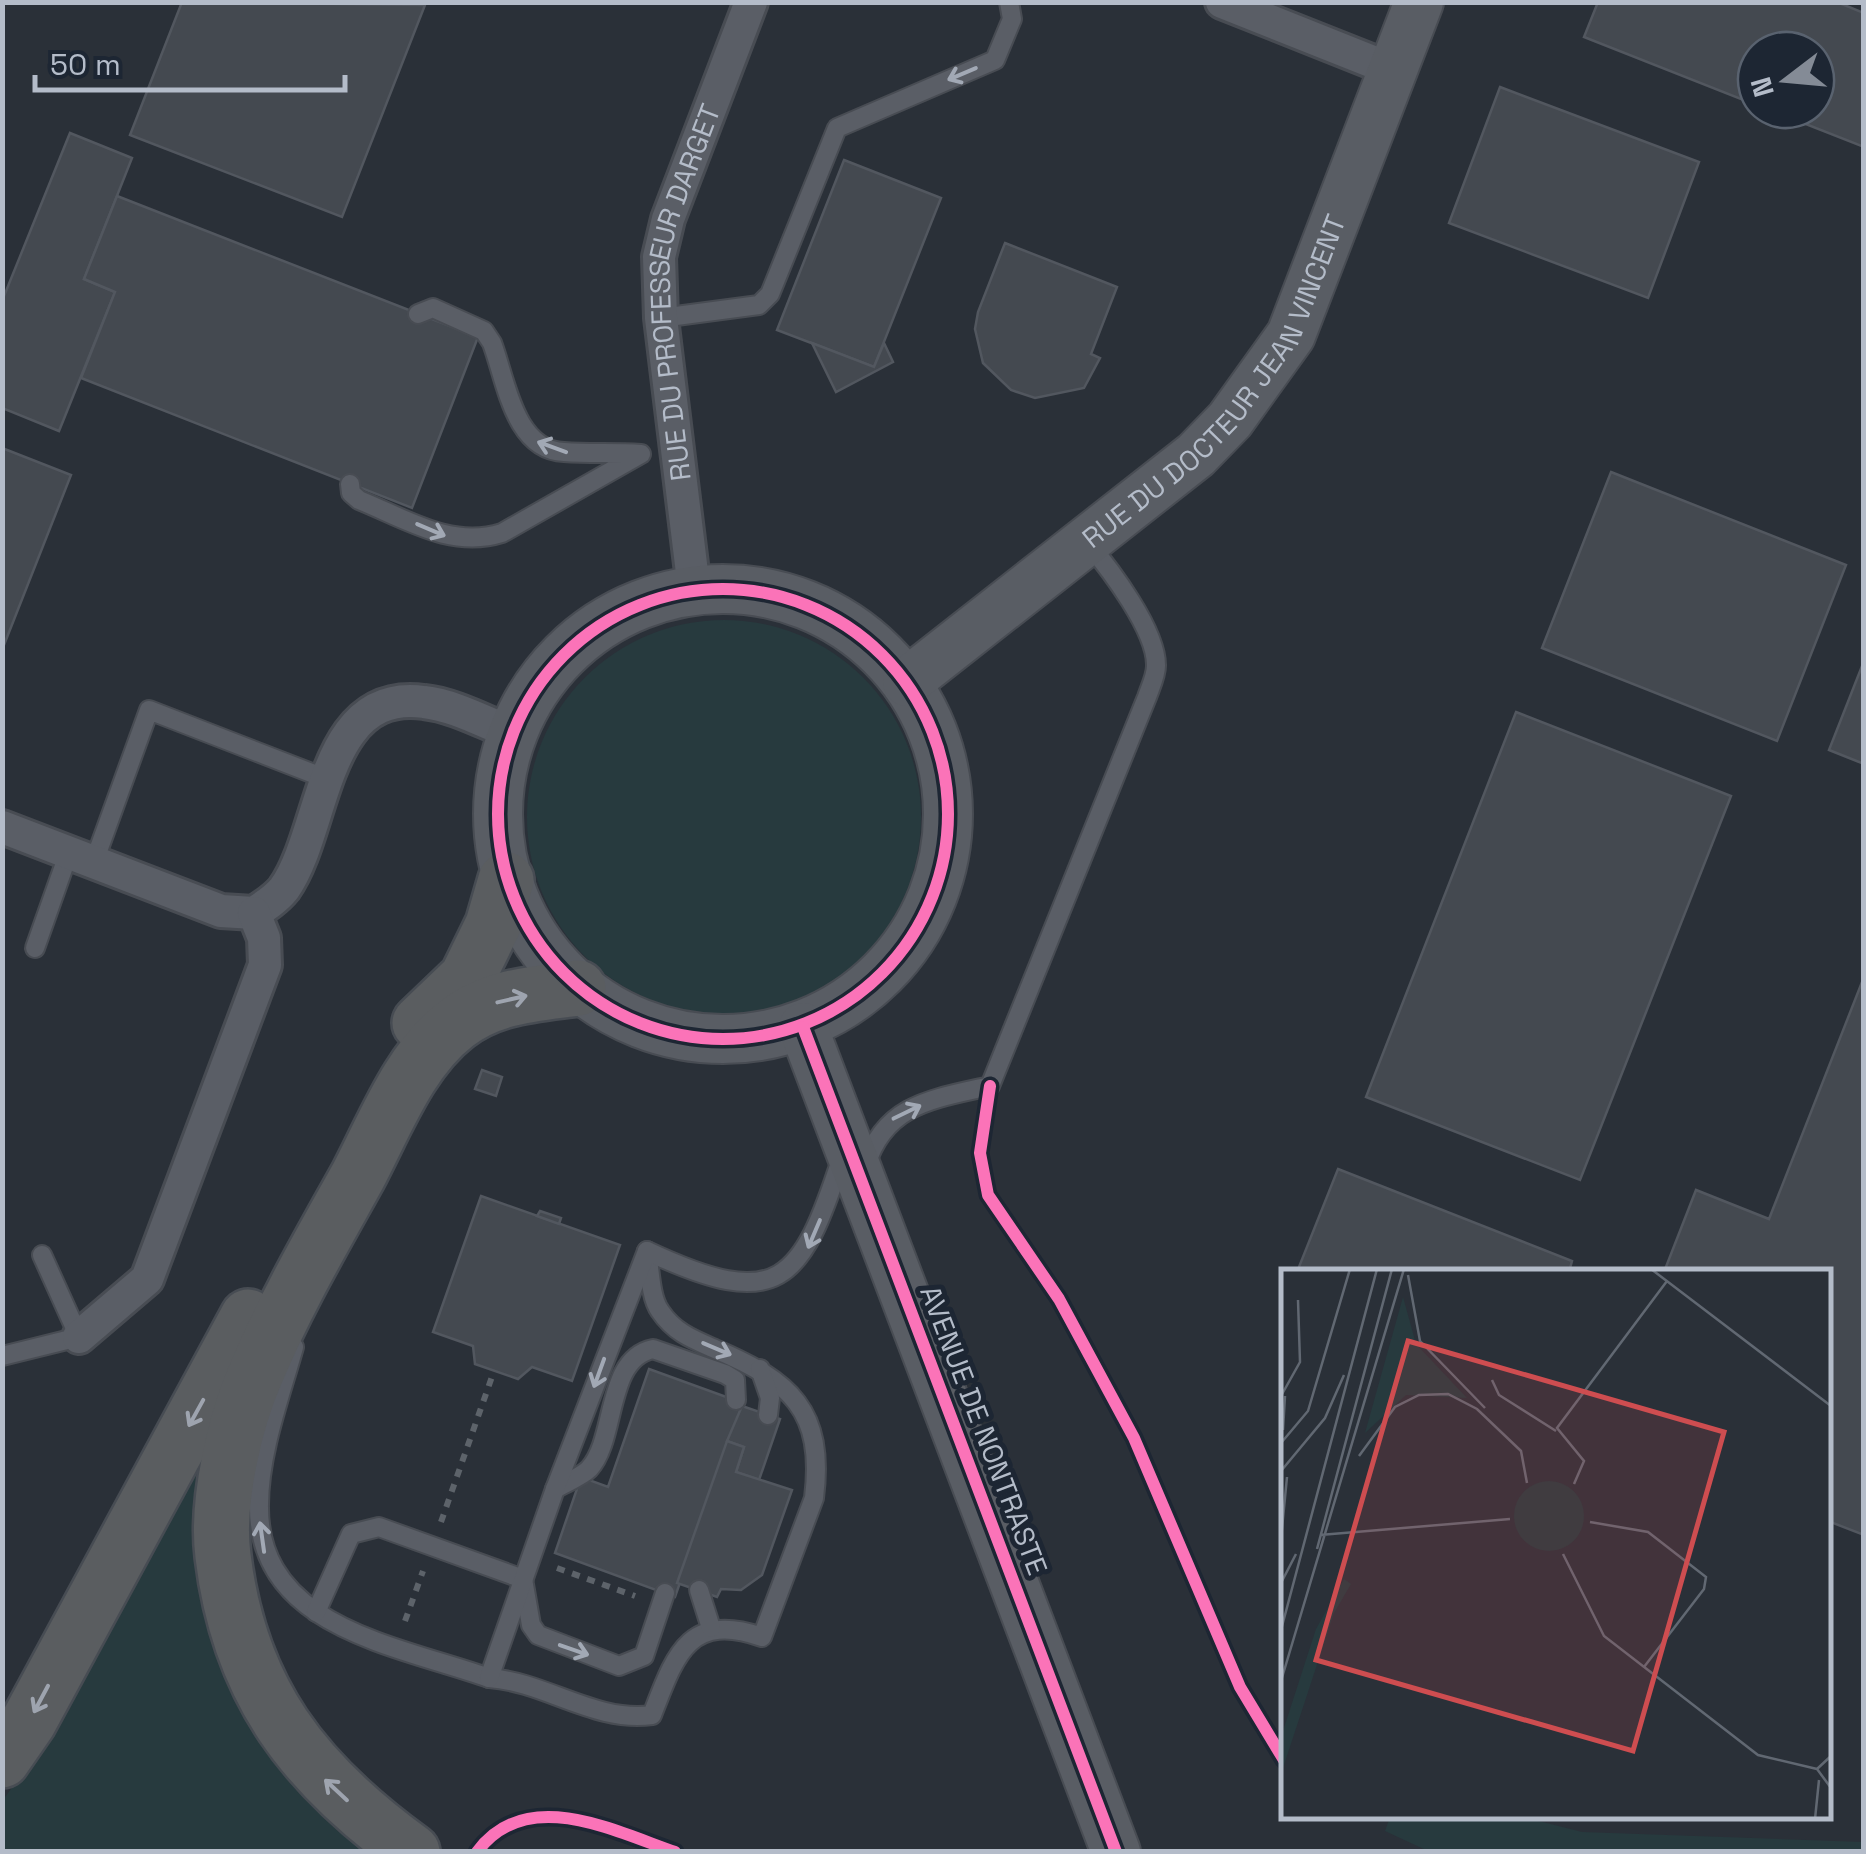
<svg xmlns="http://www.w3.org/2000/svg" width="1866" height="1854" font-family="'Space Grotesk',sans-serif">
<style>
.green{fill:#273a3e}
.building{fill:#444950;stroke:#52575f;stroke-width:2.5}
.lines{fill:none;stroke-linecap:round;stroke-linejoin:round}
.lane-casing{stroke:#484c53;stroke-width:22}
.street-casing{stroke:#484c53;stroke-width:38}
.secondary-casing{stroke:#484c53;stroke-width:52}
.highway-casing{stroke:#474c53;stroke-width:60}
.path{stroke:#5d636a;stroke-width:6;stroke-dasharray:8 8;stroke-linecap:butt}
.lane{stroke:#5a5e66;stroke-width:18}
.street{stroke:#5a5e66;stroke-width:32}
.secondary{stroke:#595d64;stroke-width:48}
.highway{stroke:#5a5d60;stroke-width:55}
.cycleway-casing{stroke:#1d2633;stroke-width:19}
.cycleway{stroke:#fb73b8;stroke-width:12}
.oneway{stroke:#a2a9b5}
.oneway2{stroke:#9ea4af}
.labels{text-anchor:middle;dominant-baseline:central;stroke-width:10;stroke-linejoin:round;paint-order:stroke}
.street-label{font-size:28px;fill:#b4bcc9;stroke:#1d2633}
.inset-road{fill:none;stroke:#616872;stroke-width:2.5}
.view{fill:#ce4d50;fill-opacity:0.15;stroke:#ce4d50;stroke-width:5}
.inset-edge{fill:none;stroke:#b4bcc9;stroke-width:5}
</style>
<rect width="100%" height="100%" fill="#2a3038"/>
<!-- green -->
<g class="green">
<circle cx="724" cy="817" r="197"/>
<path d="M204,1450L202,1519L370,1851L3,1852V1800L37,1753L190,1485Z"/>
<path d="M1390,1817H1523L1582,1832L1863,1842V1851H1428L1385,1831Z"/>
</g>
<!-- building -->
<g class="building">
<path d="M182,2L425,5L342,217L130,135Z"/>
<path d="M1598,2H1837L1864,13V147L1770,110H1816V50H1756V105L1584,37Z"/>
<path d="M1500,87L1699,162L1648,298L1449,223Z"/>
<path d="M70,133L132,158L84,279L115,292L59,431L2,408V301Z"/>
<path d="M844,160L941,198L874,367L777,330Z"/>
<path d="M117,196L478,337L412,508L81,378L115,292L84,279Z"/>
<path d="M1005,243L1117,287L1091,354L1100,358L1084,388L1035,398L1011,390L983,363L975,329L978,312Z"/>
<path d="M812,343L874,367L884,343L893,362L836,392Z"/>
<path d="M2,448L71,475L2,650Z"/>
<path d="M1611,472L1846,565L1777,741L1542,648Z"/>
<path d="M1864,661V764L1829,750Z"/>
<path d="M1516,712L1731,796L1580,1180L1366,1097Z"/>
<path d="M1864,977V1535L1828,1521V1272H1664L1696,1190L1769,1219Z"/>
<path d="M482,1070L502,1077L496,1096L475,1089Z"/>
<path d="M1338,1169L1572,1261L1569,1272H1297Z"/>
<path d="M481,1196L620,1245L572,1381L532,1367L518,1379L475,1364L473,1346L433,1332Z"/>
<path d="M540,1211L561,1218L559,1224L537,1216Z"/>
<path d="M649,1369L743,1403L675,1597L555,1553L581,1477L608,1487Z"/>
<path d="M742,1406L780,1419L759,1480L736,1472L744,1447L727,1441Z"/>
<path d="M727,1441L744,1447L736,1472L792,1490L762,1575L741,1590L721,1589L717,1597L677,1583Z"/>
</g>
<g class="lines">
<defs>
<g id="lane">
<path d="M661,318L759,305L770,294L837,128L995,60L1012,19L1009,2"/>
<path d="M350,484L351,493L359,500C406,519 451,549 502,533L641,454C615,452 590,454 564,452C514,450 506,380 492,343L484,331L433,308L418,314"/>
<path d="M94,862L149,710L327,779"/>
<path d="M35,948L69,852"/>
<path d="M866,1165C885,1104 933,1099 990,1086L1147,697C1150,688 1156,676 1156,666C1157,631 1110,569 1087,542"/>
<path d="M294,1347C280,1397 259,1453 259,1505C257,1627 396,1645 489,1678C546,1682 595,1723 652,1715C675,1656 688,1611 762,1637L814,1498C825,1410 790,1381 715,1349C692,1339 674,1332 660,1311C650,1297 650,1269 647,1251"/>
<path d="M2,1356L79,1337L42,1255"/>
<path d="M760,1369L770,1398L768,1415"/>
<path d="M555,1489C565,1483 581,1477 589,1469C617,1439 605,1359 653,1349L725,1374L735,1380L736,1400"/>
<path d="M699,1590L711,1628"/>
<path d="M316,1612L351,1534L379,1527L523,1579L531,1625L538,1635L619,1666L644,1656L665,1593"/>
<path d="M489,1678L555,1489L647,1251C779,1313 801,1283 842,1157"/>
</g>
<g id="street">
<path d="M1222,2L1393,70"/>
<path id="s1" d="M694,589L661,318L659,257L668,219L751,2"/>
<path d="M2,827L221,911L254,913C265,906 276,899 284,889C326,831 320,688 424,702C453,705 484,722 512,733"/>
<path d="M79,1337L147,1279L265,965L264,938L254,913"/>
</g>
<g id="secondary">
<circle cx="723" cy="814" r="225"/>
<path id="s2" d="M907,682L1196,455L1230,420L1291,335L1419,2"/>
<path d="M803,1027L1116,1852"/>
</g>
<g id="highway">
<path d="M420,1023L467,978L493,925L506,880"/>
<path d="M2,1760L29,1721L248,1317"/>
<path d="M412,1852C304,1774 239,1691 223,1556C216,1502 235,1420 257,1371C285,1304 323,1239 358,1176C385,1125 409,1060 456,1024C491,996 535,994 578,988"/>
</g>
</defs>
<!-- lane casing -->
<use href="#lane" class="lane-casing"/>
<!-- street casing -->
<use href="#street" class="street-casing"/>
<!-- secondary casing -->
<use href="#secondary" class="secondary-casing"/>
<!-- highway casing -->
<use href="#highway" class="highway-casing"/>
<!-- path -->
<g class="path">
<path d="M441,1522L494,1371"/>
<path d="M557,1568L635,1596"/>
<path d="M405,1621L423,1571"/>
</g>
<!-- lane -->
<use href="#lane" class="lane"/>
<!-- street -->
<use href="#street" class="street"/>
<!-- secondary -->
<use href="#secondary" class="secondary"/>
<!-- highway -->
<use href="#highway" class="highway"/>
<defs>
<g id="cycleway">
<circle cx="723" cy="814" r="225"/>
<path d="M803,1027L1116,1852"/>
<path d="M990,1086L980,1153L988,1195L1059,1299L1134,1438L1240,1687L1284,1760"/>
<path d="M477,1852C526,1785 614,1831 675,1852"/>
</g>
</defs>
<!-- cycleway casing -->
<use href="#cycleway" class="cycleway-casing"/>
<!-- cycleway -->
<use href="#cycleway" class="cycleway"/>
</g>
<!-- one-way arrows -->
<defs><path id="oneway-shaft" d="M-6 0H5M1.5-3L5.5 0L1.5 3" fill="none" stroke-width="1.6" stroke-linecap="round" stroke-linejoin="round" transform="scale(2.5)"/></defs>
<g class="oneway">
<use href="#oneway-shaft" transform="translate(962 74) rotate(157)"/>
<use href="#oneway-shaft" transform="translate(552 447) rotate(-160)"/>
<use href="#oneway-shaft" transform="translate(431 530) rotate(23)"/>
<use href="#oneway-shaft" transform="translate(907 1112) rotate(-26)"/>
<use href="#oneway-shaft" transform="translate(814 1234) rotate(113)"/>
<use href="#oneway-shaft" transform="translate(717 1349) rotate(23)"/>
<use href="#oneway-shaft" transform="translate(599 1373) rotate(110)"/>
<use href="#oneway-shaft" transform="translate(262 1537) rotate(-98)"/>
<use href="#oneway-shaft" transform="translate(574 1650) rotate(19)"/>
</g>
<g class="oneway2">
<use href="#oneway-shaft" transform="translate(512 999) rotate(-13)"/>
<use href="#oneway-shaft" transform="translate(196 1413) rotate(119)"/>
<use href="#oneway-shaft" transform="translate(41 1699) rotate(118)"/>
<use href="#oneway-shaft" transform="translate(336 1790) rotate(-137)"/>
</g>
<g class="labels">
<!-- street labels -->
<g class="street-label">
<text stroke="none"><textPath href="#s1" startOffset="302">RUE DU PROFESSEUR DARGET</textPath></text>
<text stroke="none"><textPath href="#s2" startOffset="438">RUE DU DOCTEUR JEAN VINCENT</textPath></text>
<text transform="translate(984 1430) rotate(69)">AVENUE DE NONTRASTE</text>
</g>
</g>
<!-- overview -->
<g transform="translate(1281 1269)">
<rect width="550" height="550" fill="#2a3038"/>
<path d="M122,28L135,75L186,129L125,126L84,164ZM233 247a35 35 0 1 1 70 0a35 35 0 1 1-70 0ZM63,310L70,315L53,344L0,505V468L35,360Z" fill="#273a3e"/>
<path class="inset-road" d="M370,0L550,137M127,6L139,72L204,139M211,111L218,126L275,162M0,127L19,93L17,31M2,161L4,127M0,174L27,142L69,0M78,187L114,138L138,126L167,125L196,140L240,182L246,214M0,202L44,149L63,106M293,215L303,192L276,159L386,12M309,253L367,263L425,308L423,320L363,398M39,266L229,250M0,270L6,208M36,280L111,0M282,285L323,367L477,486L536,500M0,314L15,285M0,361L96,0M0,412L123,0M550,487L536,500L550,519M534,550L538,511"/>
<path class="view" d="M127,72L443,163L352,482L35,391Z"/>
<rect width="550" height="550" class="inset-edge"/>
</g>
<!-- border -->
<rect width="1866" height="1854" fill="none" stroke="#b4bcc9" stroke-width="10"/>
<!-- north arrow -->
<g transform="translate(1786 80) rotate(254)"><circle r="48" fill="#1d2633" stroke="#59626f" stroke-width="2.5"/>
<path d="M0-8L18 38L0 25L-18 38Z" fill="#848b96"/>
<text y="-15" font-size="28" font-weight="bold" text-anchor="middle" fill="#b4bcc9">N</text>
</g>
<!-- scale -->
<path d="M35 75v15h310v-15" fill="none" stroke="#b4bcc9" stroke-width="5"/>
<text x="50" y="75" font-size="30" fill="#b4bcc9" stroke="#1d2633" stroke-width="8" paint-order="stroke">50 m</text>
</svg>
